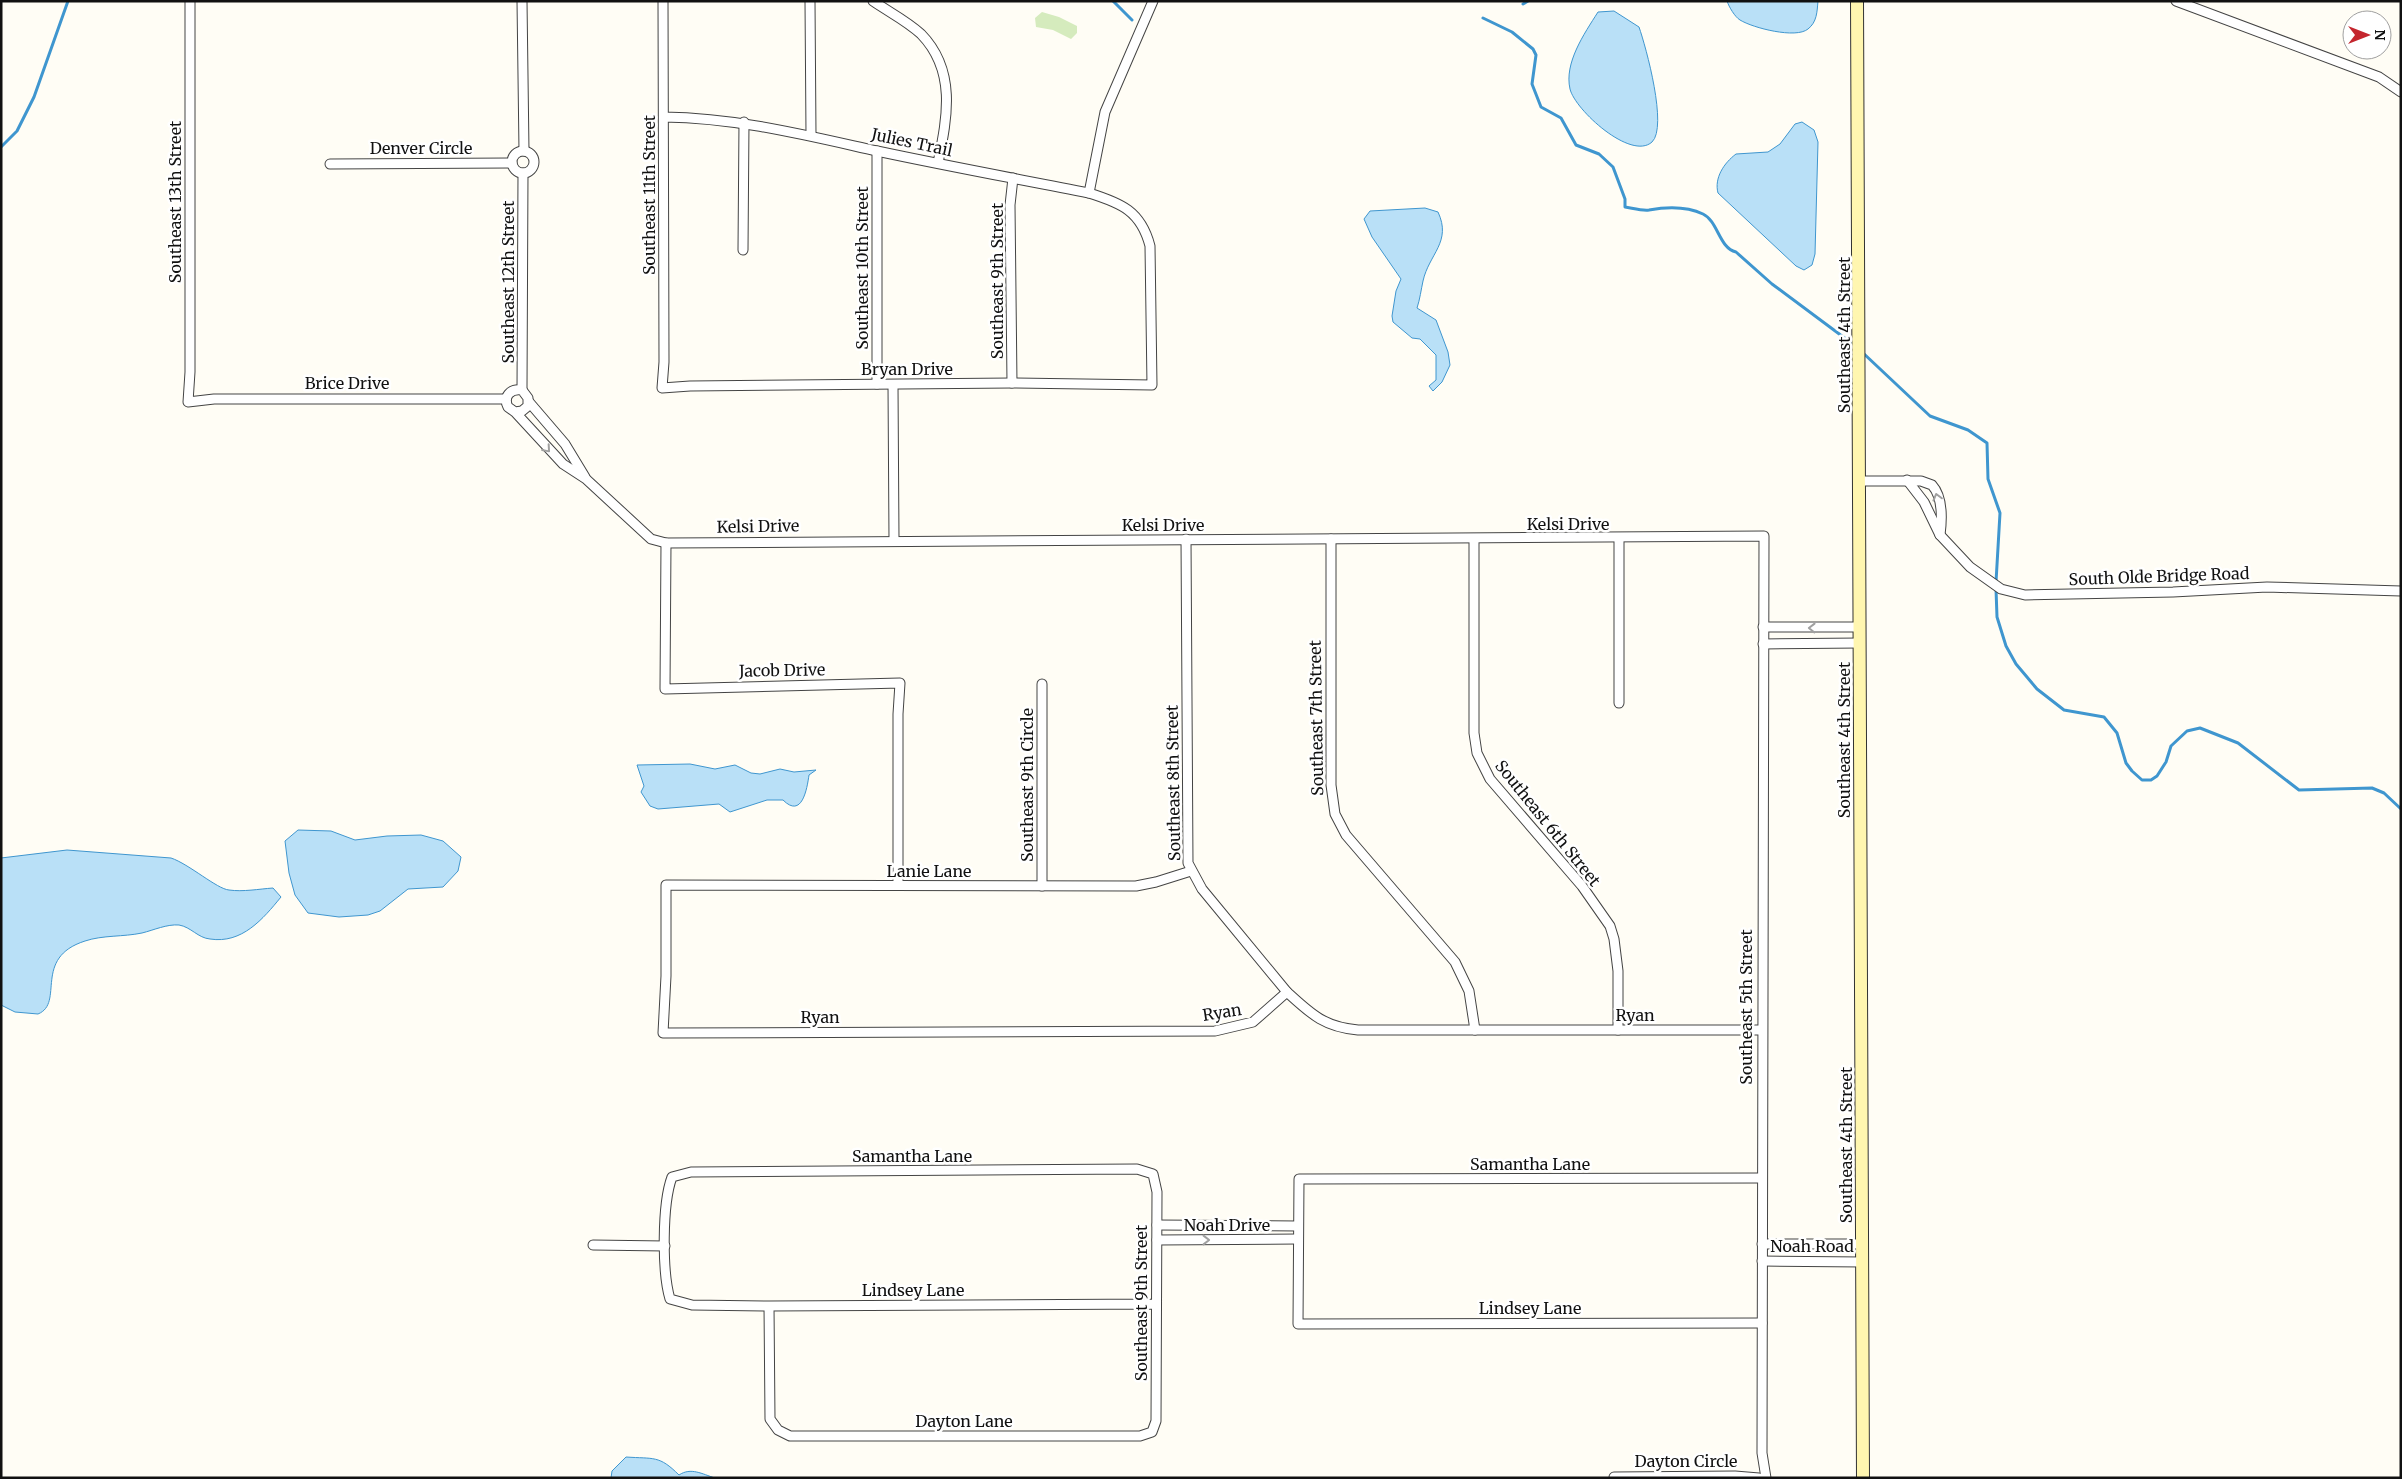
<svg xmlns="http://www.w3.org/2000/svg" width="2402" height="1479" font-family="Merriweather,serif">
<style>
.green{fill:#d5ebbd}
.water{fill:#b9e0f7;stroke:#3f96cf}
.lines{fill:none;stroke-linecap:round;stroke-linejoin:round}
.stream{stroke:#3f96cf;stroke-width:3}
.street-casing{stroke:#444;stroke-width:11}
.secondary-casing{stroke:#333;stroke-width:14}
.street{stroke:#fff;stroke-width:9}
.secondary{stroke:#fff6b0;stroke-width:12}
.oneway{stroke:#a0a0a0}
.labels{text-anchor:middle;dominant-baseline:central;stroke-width:5;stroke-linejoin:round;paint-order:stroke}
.street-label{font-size:16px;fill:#111;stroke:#fff}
</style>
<rect width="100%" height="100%" fill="#fffdf5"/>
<!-- green -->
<path class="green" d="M1042,12L1059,17L1077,26V33L1071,39L1053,30L1036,27L1035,18Z"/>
<!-- water -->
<g class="water">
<path d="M1727,1H1818C1817,12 1817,22 1808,29C1796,39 1753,28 1740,20C1735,17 1729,7 1727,1Z"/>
<path d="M1614,11L1639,27C1646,47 1668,127 1652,142C1631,161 1575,110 1570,89C1564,63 1584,34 1598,12Z"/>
<path d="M1802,122L1814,130L1818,142L1815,254L1812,265L1804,270L1796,266L1718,193C1714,178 1724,163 1736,154L1768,152L1780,144L1795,124Z"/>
<path d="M1425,208L1438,212C1452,242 1429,254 1423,281C1421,290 1420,299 1417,308L1436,320L1448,352L1450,365L1442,382L1433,391L1429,386L1436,380V355L1420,339L1412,338L1393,322L1392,316L1396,291L1401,279L1372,237L1364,219L1370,211Z"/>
<path d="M690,764L715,769L735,765L751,773L760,774L780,769L794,772L816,770L809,775C807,789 802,819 783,800H767L730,812L719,804L658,809L650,806L641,792L644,786L637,765Z"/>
<path d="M298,830L331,831L355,840L387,836L421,835L443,841L461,857L458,871L443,887L408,889L380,911L368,915L339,917L308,913L295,895L289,873L285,841Z"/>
<path d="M67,850L171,858C189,864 217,889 229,890C243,892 259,889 273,888L281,897C263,919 242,944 210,939C198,938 191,927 179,925C167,924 154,930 142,933C123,937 103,935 85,941C32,958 65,1003 38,1014L15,1012L1,1005V858Z"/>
<path d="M626,1457C654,1459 659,1455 679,1475C691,1467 702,1474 715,1478H611L612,1471Z"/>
</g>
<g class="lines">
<!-- stream -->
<g class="stream">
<path d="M1113,1L1132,20"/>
<path d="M1523,4L1528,1"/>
<path d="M1483,18L1512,32L1533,49L1536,55L1532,84L1541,107L1561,118L1576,145L1599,154L1613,167L1625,199V207C1632,208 1642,211 1649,210C1666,207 1686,206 1703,214C1718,221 1719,248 1736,252L1772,284L1854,345"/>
<path d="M1,147L17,131L34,97L68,1"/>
<path d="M1862,352L1930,416L1968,430L1987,443L1988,479L2000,513L1996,582"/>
<path d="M1996,589L1997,617L2006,646L2016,664L2037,689L2064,710L2104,717L2117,733L2126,763L2132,771L2142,780H2151L2157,776L2166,762L2171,746L2187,731L2200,728L2238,743L2299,790L2372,788L2384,793L2401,809"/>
</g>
<defs>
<g id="street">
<path d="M190,1V372L188,402L214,399H506"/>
<path d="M522,1L524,151"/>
<path d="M663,1L664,362L662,388L690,386L1012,383L1152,385L1150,246C1141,211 1121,203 1089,193C1018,179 947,166 877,151C805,135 738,118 664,117"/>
<path d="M810,1L811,135"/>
<path d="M873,1C889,12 907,21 921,34C957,71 947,118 938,163"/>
<path d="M2176,1L2379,77L2401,92"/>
<path d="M877,151V384"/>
<circle cx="523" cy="162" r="11"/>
<path d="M330,164L512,163"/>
<path d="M1089,193L1105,112L1153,1"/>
<path d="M743,250L744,122"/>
<path d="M1012,383L1010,205L1013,178"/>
<path d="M893,385L894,540"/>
<path d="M522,390L523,173"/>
<path d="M529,402L565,444L585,477"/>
<path d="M515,412L522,411L528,406V398L522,390C510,388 503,397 508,407L515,412L563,464L586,479L651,539L666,543L1764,536L1762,1453L1766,1478"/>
<path d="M1907,480L1924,502L1940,535L1970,567L2001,589L2025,595L2173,592L2267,587L2401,591"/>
<path d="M1861,481H1921L1932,485C1943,497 1942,520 1940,535"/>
<path d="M1619,538V703"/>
<path d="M1186,539L1188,863L1202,889L1287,992"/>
<path d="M1331,539V785L1335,814L1346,835L1455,962L1469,991L1475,1030"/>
<path d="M1474,539V733L1477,753L1490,779L1582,886L1610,926L1614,939L1618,971V1030"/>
<path d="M666,543L665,689L900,683L898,714V885"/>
<path d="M1763,627H1860"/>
<path d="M1763,644L1860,643"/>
<path d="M1191,871L1156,882L1136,886L666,885V976L663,1033L1215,1031L1253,1022L1287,992C1311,1014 1324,1027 1358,1030H1761"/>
<path d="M1042,886V684"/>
<path d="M1761,1178L1299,1179L1298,1324L1762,1323"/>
<path d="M1157,1225L1298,1226"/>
<path d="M1157,1240L1298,1239"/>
<path d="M1762,1244H1863"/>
<path d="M593,1245L665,1246"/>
<path d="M1762,1261L1863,1262"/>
<path d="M769,1306L770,1419L778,1430L790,1436H1140L1152,1432L1156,1421L1157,1192L1153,1174L1137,1169L691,1172L672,1177C662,1204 662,1272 670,1299L692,1305L769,1306L1156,1304"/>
<path d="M1614,1477L1735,1476L1759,1478"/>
</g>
<path id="secondary" d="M1857,1L1863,1478"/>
</defs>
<!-- street casing -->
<use href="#street" class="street-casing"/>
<!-- secondary casing -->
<use href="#secondary" class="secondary-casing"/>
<!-- street -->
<use href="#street" class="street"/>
<!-- secondary -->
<use href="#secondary" class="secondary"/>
</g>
<!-- one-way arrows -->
<defs><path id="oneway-chevron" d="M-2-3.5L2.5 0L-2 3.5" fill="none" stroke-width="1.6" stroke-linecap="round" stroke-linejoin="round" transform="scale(1.25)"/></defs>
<g class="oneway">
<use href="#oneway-chevron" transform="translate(547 449) rotate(49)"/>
<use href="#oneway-chevron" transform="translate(1937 497) rotate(-105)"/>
<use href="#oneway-chevron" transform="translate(1812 628) rotate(-179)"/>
<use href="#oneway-chevron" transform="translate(1206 1240)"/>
</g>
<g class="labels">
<!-- street labels -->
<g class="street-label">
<text transform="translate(912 142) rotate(12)">Julies Trail</text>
<text x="421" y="148">Denver Circle</text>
<text transform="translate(649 195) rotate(-90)">Southeast 11th Street</text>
<text transform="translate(175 202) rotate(-90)">Southeast 13th Street</text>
<text transform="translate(862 268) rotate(-90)">Southeast 10th Street</text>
<text transform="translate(997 281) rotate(-90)">Southeast 9th Street</text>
<text transform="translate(508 282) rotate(-90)">Southeast 12th Street</text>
<text transform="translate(1844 335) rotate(-90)">Southeast 4th Street</text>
<text x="907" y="369">Bryan Drive</text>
<text x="347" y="383">Brice Drive</text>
<text x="1568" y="524">Kelsi Drive</text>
<text x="1163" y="525">Kelsi Drive</text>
<text transform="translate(758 526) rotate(-1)">Kelsi Drive</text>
<text transform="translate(2159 576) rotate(-2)">South Olde Bridge Road</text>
<text transform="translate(782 670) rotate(-1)">Jacob Drive</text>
<text transform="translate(1316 718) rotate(-91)">Southeast 7th Street</text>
<text transform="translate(1844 740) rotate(-90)">Southeast 4th Street</text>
<text transform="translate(1173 783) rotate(-91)">Southeast 8th Street</text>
<text transform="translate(1027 785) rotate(-90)">Southeast 9th Circle</text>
<text transform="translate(1548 823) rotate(51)">Southeast 6th Street</text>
<text x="929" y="871">Lanie Lane</text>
<text transform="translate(1746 1007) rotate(-90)">Southeast 5th Street</text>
<text transform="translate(1222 1012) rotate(-9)">Ryan</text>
<text x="1635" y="1015">Ryan</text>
<text x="820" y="1017">Ryan</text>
<text transform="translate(1846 1145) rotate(-90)">Southeast 4th Street</text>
<text x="912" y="1156">Samantha Lane</text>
<text x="1530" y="1164">Samantha Lane</text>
<text x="1227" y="1225">Noah Drive</text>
<text x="1812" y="1246">Noah Road</text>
<text x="913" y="1290">Lindsey Lane</text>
<text transform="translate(1141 1303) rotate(-90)">Southeast 9th Street</text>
<text x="1530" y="1308">Lindsey Lane</text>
<text x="964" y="1421">Dayton Lane</text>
<text x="1686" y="1461">Dayton Circle</text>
</g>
</g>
<!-- border -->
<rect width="2402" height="1479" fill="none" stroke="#111111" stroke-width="5"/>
<!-- north arrow -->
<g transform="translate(2367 35) rotate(90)"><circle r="24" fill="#ffffff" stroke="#a0a0a0"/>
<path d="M0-4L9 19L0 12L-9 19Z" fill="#c4262e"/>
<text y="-8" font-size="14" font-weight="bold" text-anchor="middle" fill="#111111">N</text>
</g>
</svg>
